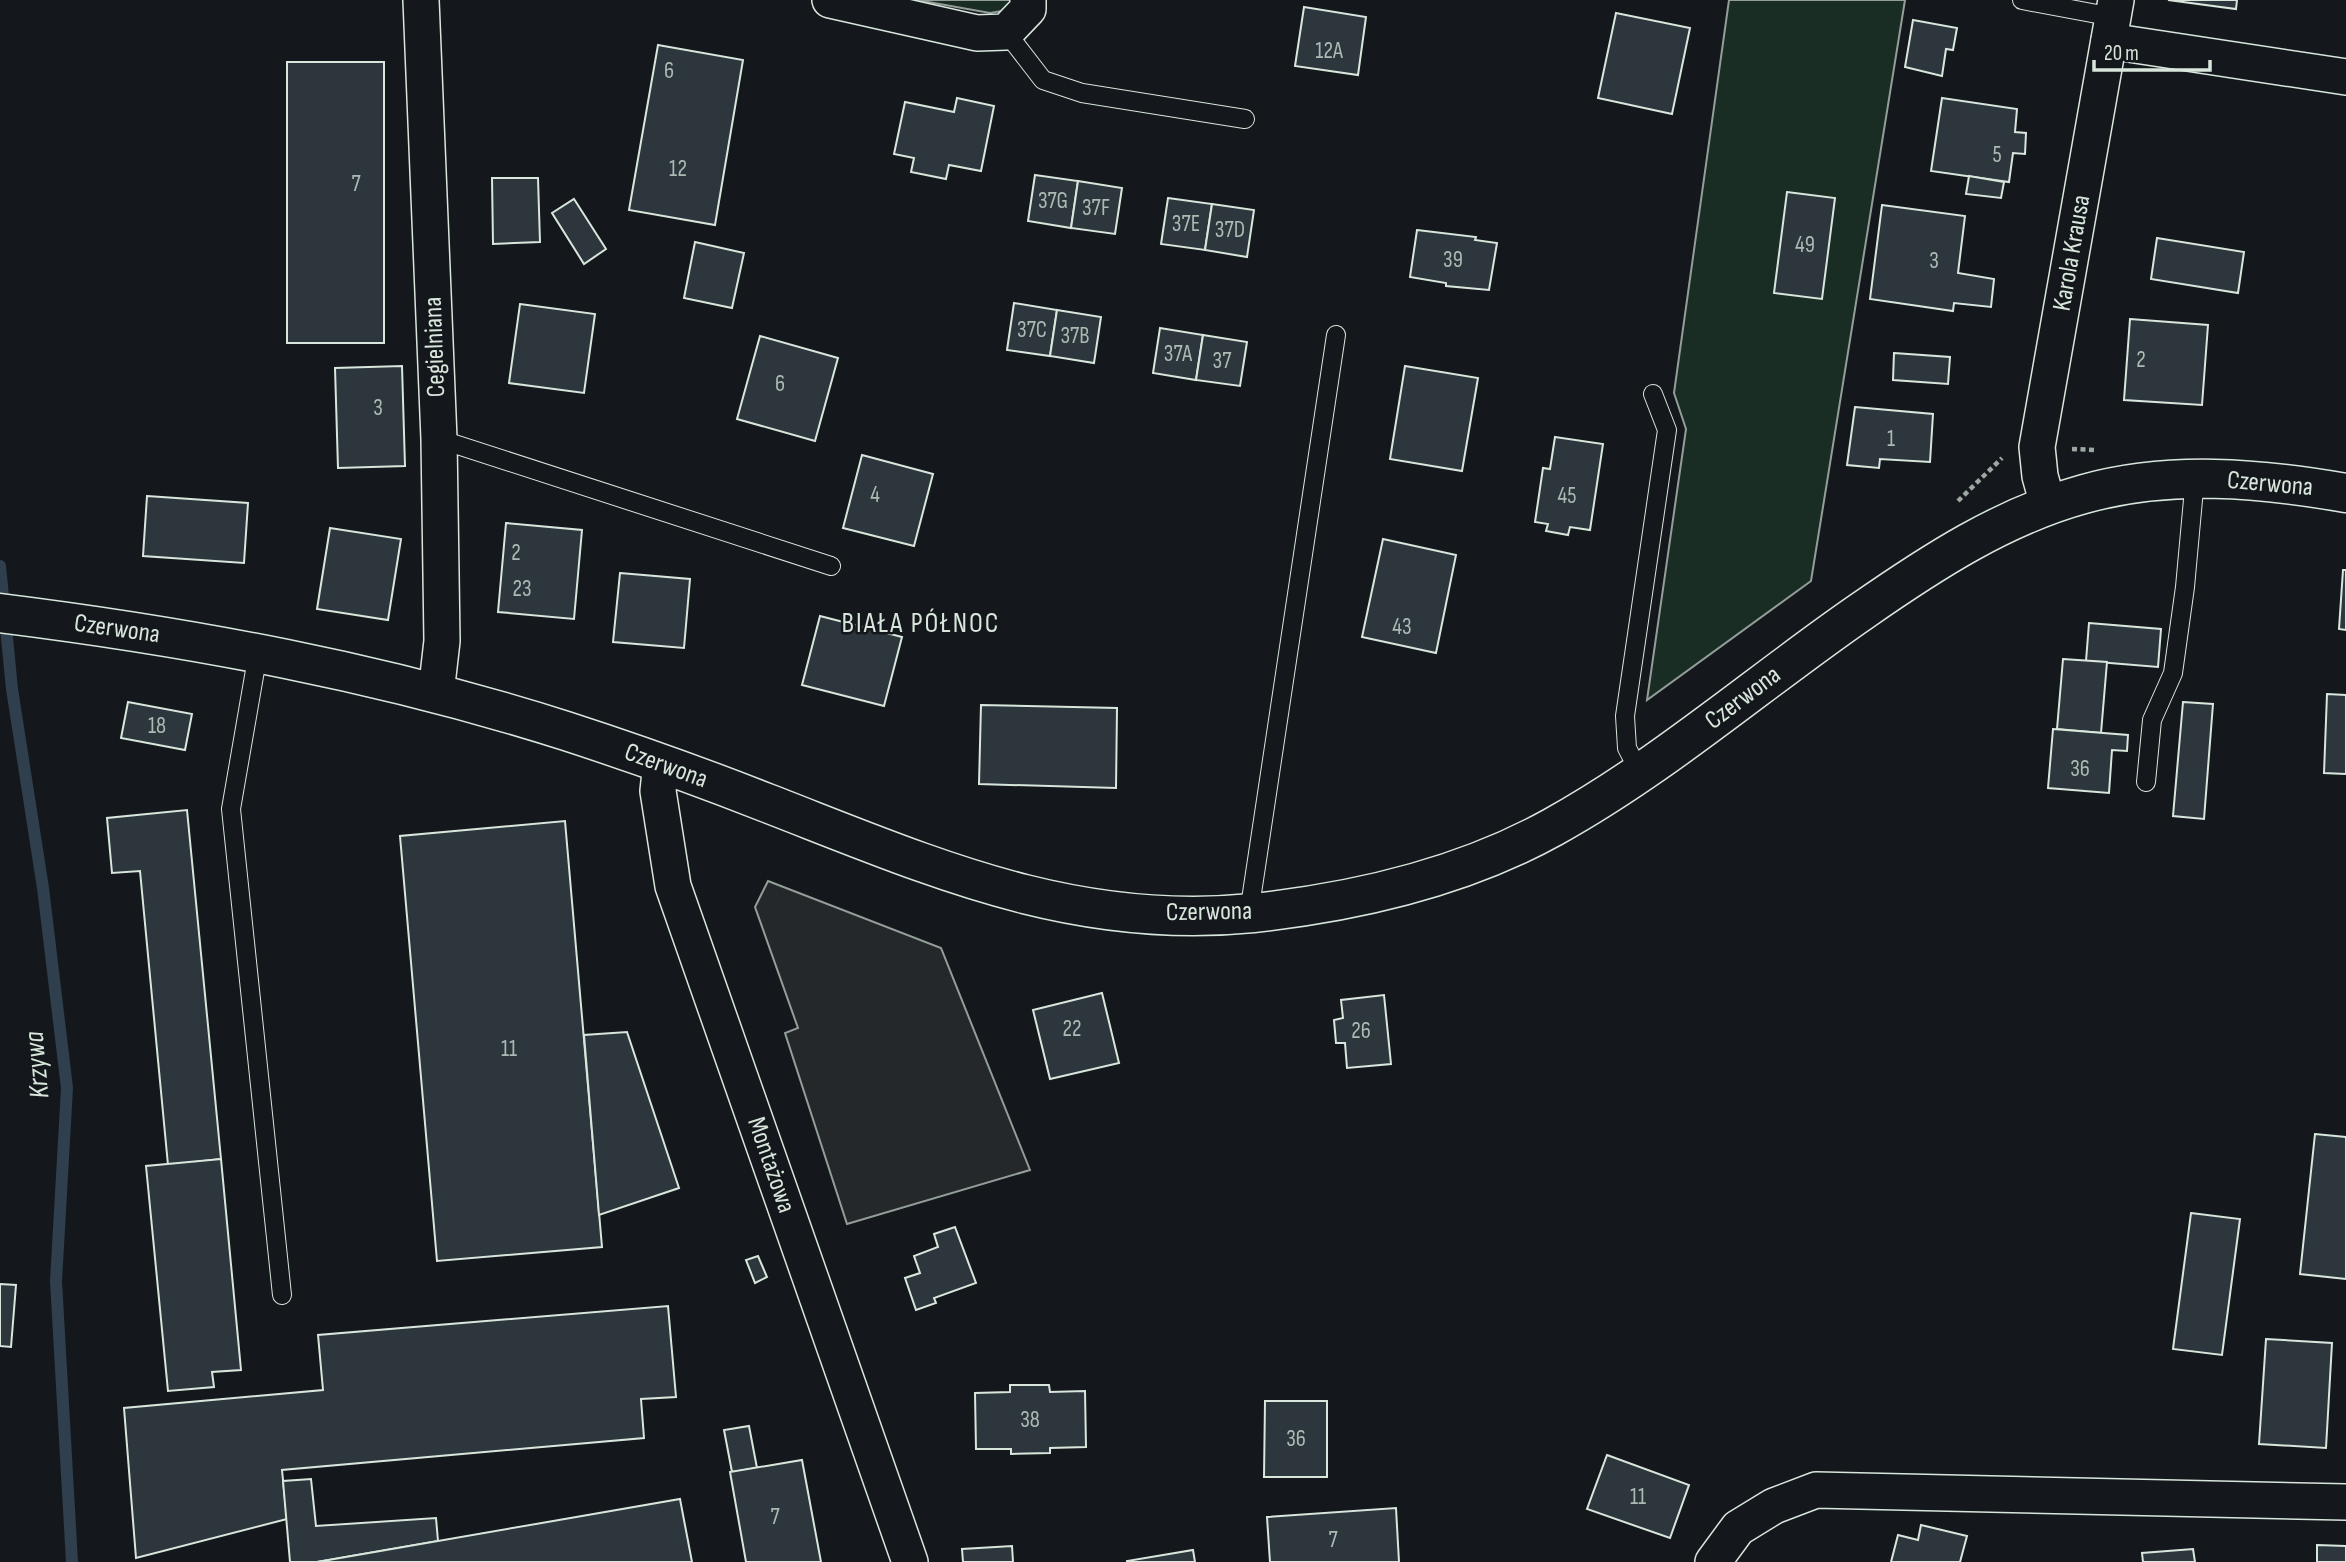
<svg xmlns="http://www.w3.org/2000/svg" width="2346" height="1562" font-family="'Sofia Sans Condensed',sans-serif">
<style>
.green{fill:#1a2d24;stroke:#939e99;stroke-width:2}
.parking{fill:#24282b;stroke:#939e99;stroke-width:2}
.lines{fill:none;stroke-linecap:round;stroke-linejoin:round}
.stream{stroke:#2f3f4d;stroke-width:12}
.building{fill:#2c363c;stroke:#d8e6dc;stroke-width:2}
.lane-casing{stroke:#d8e6dc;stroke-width:20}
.street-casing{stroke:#d8e6dc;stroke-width:38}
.secondary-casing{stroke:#d8e6dc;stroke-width:41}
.path{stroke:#9da8a2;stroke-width:4.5;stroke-dasharray:5 3.5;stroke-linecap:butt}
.lane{stroke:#14181c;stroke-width:18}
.street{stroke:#14181c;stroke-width:35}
.secondary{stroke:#14181c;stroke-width:38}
.labels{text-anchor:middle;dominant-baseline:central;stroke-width:5;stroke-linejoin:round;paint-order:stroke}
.number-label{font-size:23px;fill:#adbab4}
.street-label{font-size:26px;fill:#d8e6dc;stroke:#14181c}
.neighbourhood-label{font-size:28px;letter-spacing:2px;fill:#d8e6dc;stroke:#14181c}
.water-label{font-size:28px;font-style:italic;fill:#d8e6dc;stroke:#14181c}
</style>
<rect width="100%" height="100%" fill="#14181c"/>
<!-- green -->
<g class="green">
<path d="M917,0H1014V9L990,13Z"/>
<path d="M1729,0H1905L1811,581L1647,700L1686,429L1674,393Z"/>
</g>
<!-- parking -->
<path class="parking" d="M768,881L941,948L1030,1170L847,1224L785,1033L798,1028L755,907Z"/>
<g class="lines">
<!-- stream -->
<path class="stream" d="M0,566L12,689L43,888L67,1088L56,1281L72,1562"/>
</g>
<!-- building -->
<g class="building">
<path d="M2168,0H2237L2236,9Z"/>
<path d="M1304,7L1366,17L1358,75L1295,66Z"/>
<path d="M1616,13L1690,28L1672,114L1598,98Z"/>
<path d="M1913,20L1957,28L1953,50L1946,49L1942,76L1905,67Z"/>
<path d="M658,45L743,60L715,225L629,210Z"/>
<rect x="287" y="62" width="97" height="281"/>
<path d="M957,98L994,106L981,171L949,165L946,179L911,172L914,158L894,154L905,102L954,112Z"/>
<path d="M1942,98L2017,109L2015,132L2026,133L2025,154L2013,153L2009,182L1931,171Z"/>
<path d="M1035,175L1078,181L1071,228L1028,221Z"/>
<path d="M1969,176L2004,182L2001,198L1966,194Z"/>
<path d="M492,178H538L540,242L493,244Z"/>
<path d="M1078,181L1122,188L1115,234L1071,228Z"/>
<path d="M1787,192L1835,198L1822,299L1774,293Z"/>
<path d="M1168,198L1212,204L1205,250L1161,244Z"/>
<path d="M574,199L606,249L584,264L552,213Z"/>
<path d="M1212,204L1254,210L1247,257L1205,250Z"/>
<path d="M1882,205L1965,216L1958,273L1994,279L1991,307L1954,303L1953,311L1870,299Z"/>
<path d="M1417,230L1476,237L1475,240L1497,243L1489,290L1446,286V283L1410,277Z"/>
<path d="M2157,238L2244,252L2238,293L2151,279Z"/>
<path d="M695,242L744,253L732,308L684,298Z"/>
<path d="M1014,303L1057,310L1050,356L1007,350Z"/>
<path d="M520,304L595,314L584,393L509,383Z"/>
<path d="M1057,310L1101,317L1094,363L1050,356Z"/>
<path d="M2130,319L2208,325L2202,405L2124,400Z"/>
<path d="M1160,328L1203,335L1196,380L1153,373Z"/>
<path d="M1203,335L1247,342L1240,386L1196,380Z"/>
<path d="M760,336L838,358L815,441L737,419Z"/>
<path d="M1894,353L1950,357L1948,384L1893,380Z"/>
<path d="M402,366L405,466L338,468L335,368Z"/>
<path d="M1405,366L1478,378L1462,471L1390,459Z"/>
<path d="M1855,407L1933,414L1930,462L1880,459L1879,468L1847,465Z"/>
<path d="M1555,437L1603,444L1590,530L1570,527L1568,535L1546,531L1548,524L1535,522L1543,468L1550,469Z"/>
<path d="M862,455L933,474L914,546L843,528Z"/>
<path d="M147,496L248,503L244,563L143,556Z"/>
<path d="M506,523L582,530L574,619L498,612Z"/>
<path d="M330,528L401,539L388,620L317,609Z"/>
<path d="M1383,539L1456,555L1436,653L1362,637Z"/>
<path d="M2343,570H2346V630L2339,629Z"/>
<path d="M620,573L690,579L684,648L613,642Z"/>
<path d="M820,616L902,637L884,706L802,685Z"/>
<path d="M2089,623L2161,629L2158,667L2086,661Z"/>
<path d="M2063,659L2107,662L2101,733L2057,729Z"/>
<path d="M2327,694L2346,695V774L2324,773Z"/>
<path d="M128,702L192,714L185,750L121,738Z"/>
<path d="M2183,702L2213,704L2204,819L2173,816Z"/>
<path d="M981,705L1117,708L1116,788L979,784Z"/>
<path d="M2053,729L2128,735L2127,751L2112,750L2109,793L2048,788Z"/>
<path d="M187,810L221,1159L168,1165L140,871L112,873L107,818Z"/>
<path d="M565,821L602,1247L437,1261L400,836Z"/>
<path d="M1102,993L1119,1063L1050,1079L1033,1010Z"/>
<path d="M1384,995L1391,1064L1347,1068L1345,1043H1336L1334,1020L1343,1018L1341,1000Z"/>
<path d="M627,1032L679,1188L599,1215L584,1035Z"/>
<path d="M2315,1134L2346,1137V1279L2300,1274Z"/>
<path d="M221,1159L241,1370L212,1372L214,1387L168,1391L146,1166Z"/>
<path d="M2191,1213L2240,1219L2222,1355L2173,1349Z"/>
<path d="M955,1227L976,1283L934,1298L936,1303L916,1310L905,1278L920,1273L914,1256L938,1247L934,1234Z"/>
<path d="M758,1256L767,1277L755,1283L746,1260Z"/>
<path d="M0,1284L16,1285L11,1347L0,1346Z"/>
<path d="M668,1306L676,1397L641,1399L644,1438L282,1470L287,1519L136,1558L124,1408L323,1390L318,1335Z"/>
<path d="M2266,1339L2332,1343L2326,1448L2259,1444Z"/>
<path d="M1010,1385H1049L1050,1392L1085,1391L1086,1447L1050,1448V1453L1011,1454V1449H976L975,1393L1010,1392Z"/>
<path d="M1265,1401H1327V1477H1264Z"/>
<path d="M749,1426L757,1468L732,1472L724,1430Z"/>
<path d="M1607,1455L1689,1485L1670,1538L1587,1509Z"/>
<path d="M802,1460L821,1562H746L730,1472Z"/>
<path d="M311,1479L316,1526L436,1518L438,1541L317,1562H290L283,1481Z"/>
<path d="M680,1499L692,1562H317Z"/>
<path d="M1396,1508L1399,1562H1270L1267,1517Z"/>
<path d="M1921,1525L1967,1536L1960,1562H1891L1898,1535L1918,1540Z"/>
<path d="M2317,1545L2346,1546V1562H2317Z"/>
<path d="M1012,1546L1013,1562H963L962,1549Z"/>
<path d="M2193,1549L2195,1562H2143L2142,1553Z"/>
<path d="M1193,1550L1195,1562H1127V1561Z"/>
</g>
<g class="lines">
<defs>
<g id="lane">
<path d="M2022,0L2113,17"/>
<path d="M1006,32L1043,80L1082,93L1245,119"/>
<path d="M439,439L831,566"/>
<path d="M258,653L231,809L282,1295"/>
<path d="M1640,773L1627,748L1625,716L1667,430L1653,394"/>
<path d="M2146,782L2152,720L2173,673L2185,587L2195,478"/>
<path d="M1249,913L1336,335"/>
</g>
<g id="street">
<path d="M421,0L439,439L442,641L436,693"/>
<path d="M830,0L977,33L1006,32L1028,9V0"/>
<path d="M2109,41L2346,77"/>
<path d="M2048,505L2040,476L2037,447L2116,0"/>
<path d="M661,763L658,791L673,886L910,1562"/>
<path d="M1713,1562L1738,1528L1774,1506L1816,1490L2346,1502"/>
</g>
<path id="secondary" d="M0,613C192,637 381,672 566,731C634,753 701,777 767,803C930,866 1072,931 1253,913C1355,902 1463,877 1553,827C1663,766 1759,682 1862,611C1931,563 2003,516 2084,494C2169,470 2260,478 2346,493"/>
</defs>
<!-- lane casing -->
<use href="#lane" class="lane-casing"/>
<!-- street casing -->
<use href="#street" class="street-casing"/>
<!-- secondary casing -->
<use href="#secondary" class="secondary-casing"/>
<!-- path -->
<g class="path">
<path d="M2072,449L2095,450"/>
<path d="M1958,501L2002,458"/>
</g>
<!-- lane -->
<use href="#lane" class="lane"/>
<!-- street -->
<use href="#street" class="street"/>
<!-- secondary -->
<use href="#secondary" class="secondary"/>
</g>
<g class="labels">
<!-- number labels -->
<g class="number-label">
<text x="1329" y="51">12A</text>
<text x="669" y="71">6</text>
<text x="1997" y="155">5</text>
<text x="678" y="169">12</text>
<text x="356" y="184">7</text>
<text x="1053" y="201">37G</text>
<text x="1096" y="208">37F</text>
<text x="1186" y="224">37E</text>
<text x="1230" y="230">37D</text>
<text x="1805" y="245">49</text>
<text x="1453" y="260">39</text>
<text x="1934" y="261">3</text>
<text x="1032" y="330">37C</text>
<text x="1075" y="336">37B</text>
<text x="1178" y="354">37A</text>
<text x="2141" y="360">2</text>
<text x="1222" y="361">37</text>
<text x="780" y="384">6</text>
<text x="378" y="408">3</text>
<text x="1891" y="439">1</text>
<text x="875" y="495">4</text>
<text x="1567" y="496">45</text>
<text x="516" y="553">2</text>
<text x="522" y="589">23</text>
<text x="1402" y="627">43</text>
<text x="157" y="726">18</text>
<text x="2080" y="769">36</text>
<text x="1072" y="1029">22</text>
<text x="1361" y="1031">26</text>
<text x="509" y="1049">11</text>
<text x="1030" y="1420">38</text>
<text x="1296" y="1439">36</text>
<text x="1638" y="1497">11</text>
<text x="775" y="1517">7</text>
<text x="1333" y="1540">7</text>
</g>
<!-- street labels -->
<g class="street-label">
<text transform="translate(2072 253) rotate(-80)">Karola Krausa</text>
<text transform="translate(435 347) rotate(-92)">Cegielniana</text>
<text transform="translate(2270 484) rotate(5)">Czerwona</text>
<text transform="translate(117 629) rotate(8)">Czerwona</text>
<text transform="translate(1743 698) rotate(-37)">Czerwona</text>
<text transform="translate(666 766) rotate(20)">Czerwona</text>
<text transform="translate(1209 912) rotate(-1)">Czerwona</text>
<text transform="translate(771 1165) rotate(71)">Montażowa</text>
</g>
<!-- neighbourhood labels -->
<g class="neighbourhood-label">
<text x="921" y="623">BIAŁA PÓŁNOC</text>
</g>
<!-- water labels -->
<g class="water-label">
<text transform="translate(37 1065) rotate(-95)">Krzywa</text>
</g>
</g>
<!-- scale -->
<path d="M2094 60v10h116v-10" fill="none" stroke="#d8e6dc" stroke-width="3.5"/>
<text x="2104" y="60" font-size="21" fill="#d8e6dc" stroke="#14181c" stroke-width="5" paint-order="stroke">20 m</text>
</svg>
